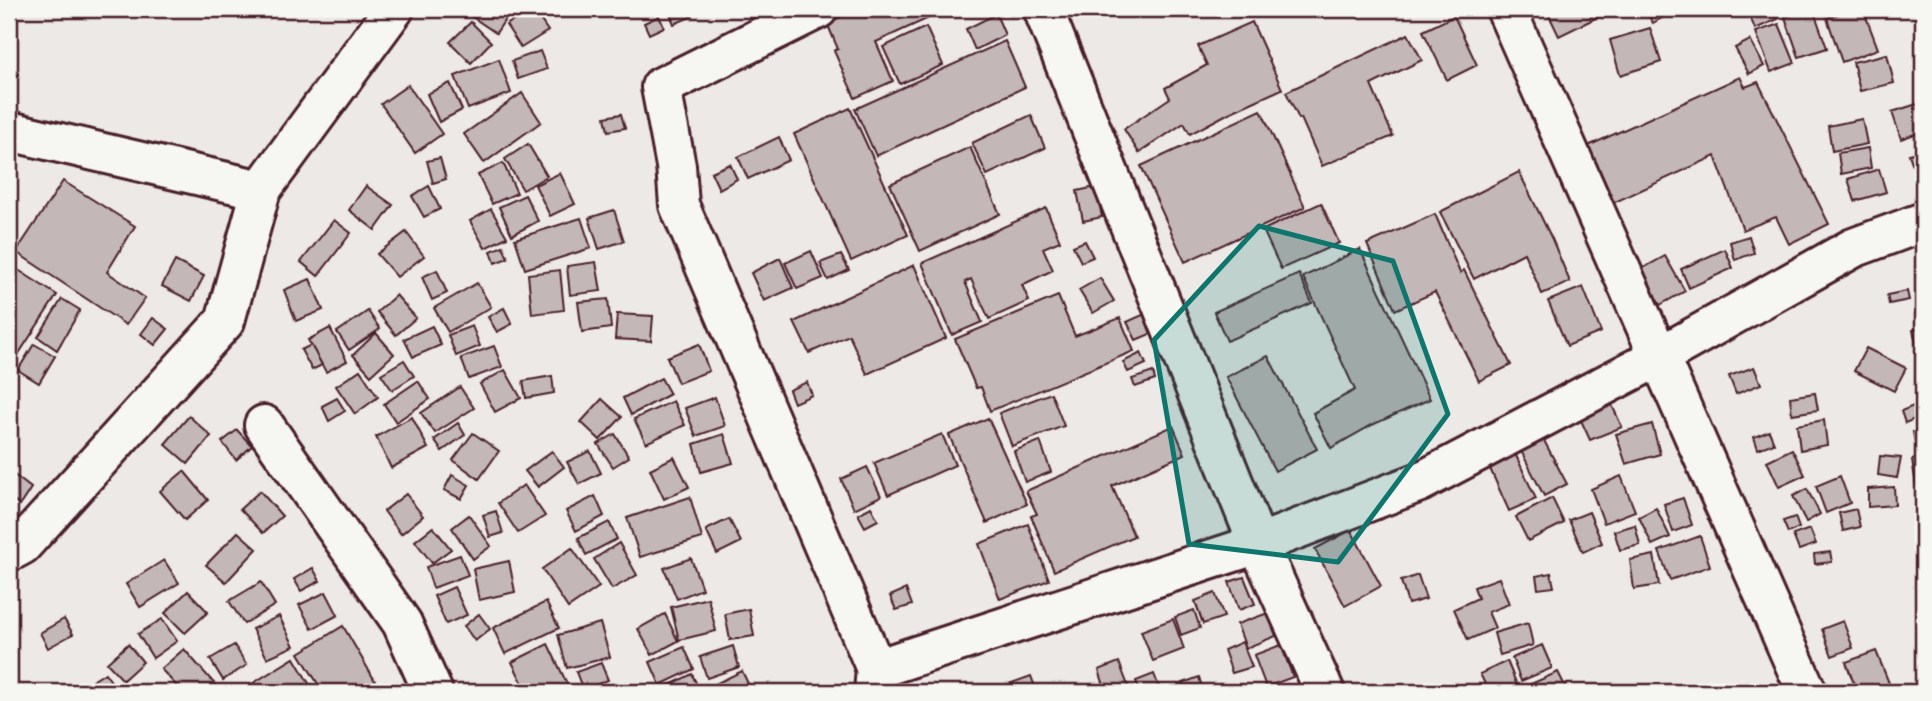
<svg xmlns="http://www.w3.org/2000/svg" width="1932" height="701" font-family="'Comic Neue',sans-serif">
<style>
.building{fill:#c4b7b7;stroke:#4a1f2b;stroke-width:2}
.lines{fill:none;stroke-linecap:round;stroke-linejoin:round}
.street-casing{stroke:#4a1f2b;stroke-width:44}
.street{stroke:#f6f6f2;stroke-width:38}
.marked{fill:#0f766e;fill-opacity:0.2;stroke:#0f766e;stroke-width:5;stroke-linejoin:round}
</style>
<rect width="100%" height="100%" fill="#ece9e6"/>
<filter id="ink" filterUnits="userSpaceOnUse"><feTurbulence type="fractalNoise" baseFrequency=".0143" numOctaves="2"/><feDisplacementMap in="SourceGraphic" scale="14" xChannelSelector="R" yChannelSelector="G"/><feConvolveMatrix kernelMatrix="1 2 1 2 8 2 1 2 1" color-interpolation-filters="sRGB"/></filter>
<g filter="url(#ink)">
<!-- building -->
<g class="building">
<path d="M467,9H512L496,33L465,12Z"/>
<path d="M533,9L548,31L521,48L506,25Z"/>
<path d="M668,9H690L693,16L674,24Z"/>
<path d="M858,9H927L931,17L876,42L893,81L855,98L834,51L838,49L827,23Z"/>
<path d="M1546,9H1614L1559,36Z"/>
<path d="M1644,9H1678L1653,23Z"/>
<path d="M1747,9H1774L1778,19L1755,29Z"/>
<path d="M1808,9H1813L1827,48L1799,57L1785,17Z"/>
<path d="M1853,9H1863L1878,49L1842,62L1827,18Z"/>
<path d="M996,14L1005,35L975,50L966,29Z"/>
<path d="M659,16L664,27L649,34L644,23Z"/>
<path d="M1454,16L1477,65L1447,80L1423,31Z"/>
<path d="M471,22L491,42L471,63L450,42Z"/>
<path d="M1252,22L1282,89L1229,113L1190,134L1184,123L1139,153L1124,129L1170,98L1165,88L1207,65L1198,46Z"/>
<path d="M1779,24L1795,63L1771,72L1756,32Z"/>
<path d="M926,27L943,65L900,84L883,47Z"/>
<path d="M1650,28L1661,62L1620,75L1610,40Z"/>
<path d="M1408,34L1422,60L1371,85L1393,136L1322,166L1301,118L1299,119L1286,92Z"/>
<path d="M1750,40L1764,66L1749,74L1735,48Z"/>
<path d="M1005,41L1025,87L876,156L855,109Z"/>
<path d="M540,51L547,69L518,79L512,61Z"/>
<path d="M1887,54L1894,83L1860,91L1853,62Z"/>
<path d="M499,59L511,93L468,109L455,76Z"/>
<path d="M1740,77L1745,87L1758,82L1829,224L1789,244L1776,217L1743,230L1715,156L1613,203L1588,146Z"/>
<path d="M450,83L462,110L439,122L427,94Z"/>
<path d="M408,85L442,134L415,153L381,104Z"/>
<path d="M522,93L541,122L484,163L464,134Z"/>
<path d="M1917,104L1923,122V131L1901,139L1892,112Z"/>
<path d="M850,108L908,235L851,261L794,134Z"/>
<path d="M1261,110L1305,207L1185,262L1141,166Z"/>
<path d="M621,114L625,128L608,131L605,117Z"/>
<path d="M1031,115L1045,148L987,175L972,143Z"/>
<path d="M1862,119L1867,144L1832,151L1828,126Z"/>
<path d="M779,137L789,160L748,179L738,157Z"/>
<path d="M528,144L547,176L523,190L505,159Z"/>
<path d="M970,147L1000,214L920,251L890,184Z"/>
<path d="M1868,148L1871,168L1841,174L1838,153Z"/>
<path d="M1923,151V167L1914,169L1909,154Z"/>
<path d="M440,158L446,179L433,183L427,161Z"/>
<path d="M503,163L517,193L492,204L478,175Z"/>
<path d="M730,164L737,179L719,189L711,172Z"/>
<path d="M1879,169L1886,192L1855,201L1848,179Z"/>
<path d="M1519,172L1552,239L1570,282L1542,294L1524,253L1474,279L1440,212Z"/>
<path d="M560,173L575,204L550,216L535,185Z"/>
<path d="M63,181L135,226L107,272L145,298L126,325L16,252Z"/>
<path d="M366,186L393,205L375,230L349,210Z"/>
<path d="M429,186L440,209L424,217L412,196Z"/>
<path d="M1096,187L1102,217L1083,221L1077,191Z"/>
<path d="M525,195L538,221L512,235L499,207Z"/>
<path d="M1321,203L1339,243L1281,269L1263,230Z"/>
<path d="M1046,208L1060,241L1043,248L1053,270L1022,285L1029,301L989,319L971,279L965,282L982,322L952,335L922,263Z"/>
<path d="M491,209L507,237L485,248L470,221Z"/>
<path d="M614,210L624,241L599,249L589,218Z"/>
<path d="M1435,214L1460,273L1464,270L1511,365L1479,381L1435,292L1395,310L1367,244Z"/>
<path d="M581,218L591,248L525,269L515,239Z"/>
<path d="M334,220L351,233L318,276L301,262Z"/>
<path d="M406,232L424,256L397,277L377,254Z"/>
<path d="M1749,236L1754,253L1735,260L1730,242Z"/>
<path d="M1085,241L1093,257L1081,262L1073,246Z"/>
<path d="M503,246L508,258L495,263L491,251Z"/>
<path d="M1360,249L1430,399L1372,425L1331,448L1313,413L1355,390L1303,277Z"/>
<path d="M1725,249L1733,268L1689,288L1681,269Z"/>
<path d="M811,251L823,278L797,289L785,263Z"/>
<path d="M841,255L849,270L828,280L820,263Z"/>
<path d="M1665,256L1685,291L1660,305L1640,270Z"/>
<path d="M780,258L793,288L764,301L751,273Z"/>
<path d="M175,261L204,276L191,301L162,286Z"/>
<path d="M596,262L601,291L570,295L567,266Z"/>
<path d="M9,264L57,295L12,364L9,362Z"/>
<path d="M914,265L946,338L867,374L849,335L809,353L794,322Z"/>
<path d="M437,270L447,293L432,300L422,277Z"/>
<path d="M560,270L564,310L532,314L528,274Z"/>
<path d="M1299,274L1312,303L1227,341L1214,312Z"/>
<path d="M1100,278L1114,301L1093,313L1079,290Z"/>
<path d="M310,279L323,310L296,321L284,290Z"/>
<path d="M477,283L491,307L448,332L434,308Z"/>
<path d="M1583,287L1601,332L1567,346L1548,301Z"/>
<path d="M1907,291L1909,300L1889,304L1887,295Z"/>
<path d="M396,295L416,318L396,335L377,312Z"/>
<path d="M1058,296L1075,336L1120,318L1134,351L990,411L981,387L976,388L955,339Z"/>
<path d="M62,299L80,310L57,350L38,337Z"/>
<path d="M608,299L611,328L582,332L578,302Z"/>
<path d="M504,308L512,324L497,332L488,317Z"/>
<path d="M368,311L380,329L349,350L337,332Z"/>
<path d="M1147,313L1155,332L1136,340L1127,322Z"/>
<path d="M617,314L653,316L651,341L615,339Z"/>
<path d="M153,318L168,329L155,345L141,334Z"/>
<path d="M432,326L441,345L413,357L404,339Z"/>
<path d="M472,326L480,346L456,356L448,335Z"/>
<path d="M1923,326V344L1917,346L1913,330Z"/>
<path d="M330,328L347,361L326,372L308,340Z"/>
<path d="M376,333L394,354L371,375L353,355Z"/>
<path d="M34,344L55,356L39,383L18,370Z"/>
<path d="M699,344L709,371L678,383L667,357Z"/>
<path d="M311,345L322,365L312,370L301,350Z"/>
<path d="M494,346L502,367L469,379L461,358Z"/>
<path d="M1866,348L1906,368L1894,391L1854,371Z"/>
<path d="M1141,353L1146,364L1128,372L1123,362Z"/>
<path d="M1268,356L1317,449L1275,471L1226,377Z"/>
<path d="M404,360L414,376L392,390L381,374Z"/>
<path d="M1754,367L1761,384L1736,394L1729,376Z"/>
<path d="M360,370L378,397L355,414L336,386Z"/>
<path d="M505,370L521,398L495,412L480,384Z"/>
<path d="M1153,372L1155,380L1135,387L1132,379Z"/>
<path d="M552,376L554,393L526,398L523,381Z"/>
<path d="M661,378L670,394L631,415L623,398Z"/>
<path d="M418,381L430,399L396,422L384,404Z"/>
<path d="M807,382L812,395L794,403L789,390Z"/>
<path d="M460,387L474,408L435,433L421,413Z"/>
<path d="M1051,393L1064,426L1012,446L999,413Z"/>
<path d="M1815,393L1818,410L1792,414L1790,397Z"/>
<path d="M715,397L725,426L696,436L685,408Z"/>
<path d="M337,398L345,411L329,421L322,406Z"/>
<path d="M602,399L622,417L600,440L581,422Z"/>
<path d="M673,401L685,425L646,443L634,419Z"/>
<path d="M1611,403L1622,427L1590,440L1579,416Z"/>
<path d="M1916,405L1920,417L1905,423L1901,411Z"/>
<path d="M189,416L211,436L188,464L165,444Z"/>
<path d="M412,417L428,448L391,468L376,437Z"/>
<path d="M988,418L1027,504L987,523L949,435Z"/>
<path d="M1824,420L1827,445L1800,450L1797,425Z"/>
<path d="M458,423L465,435L442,451L434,440Z"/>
<path d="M1652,424L1660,454L1626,464L1616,434Z"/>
<path d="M1173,426L1185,454L1112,486L1134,536L1054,571L1031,516L1037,514L1026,491Z"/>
<path d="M237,430L252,446L236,460L222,442Z"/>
<path d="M1769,431L1774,443L1758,449L1754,437Z"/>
<path d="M1923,431V452L1917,453L1913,432Z"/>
<path d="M473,433L499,451L479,479L453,460Z"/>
<path d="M1540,433L1567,484L1544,496L1518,445Z"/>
<path d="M615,434L629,457L613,467L598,444Z"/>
<path d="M724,434L733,463L701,472L694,444Z"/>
<path d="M942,434L955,465L888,495L874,463Z"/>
<path d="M1040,441L1051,472L1025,482L1014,451Z"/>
<path d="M1513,449L1536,499L1509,511L1487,462Z"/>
<path d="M1792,449L1805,475L1779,487L1767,461Z"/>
<path d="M552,451L564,467L538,487L525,471Z"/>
<path d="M590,451L601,473L579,484L567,462Z"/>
<path d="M1880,456L1901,458L1897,478L1878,475Z"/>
<path d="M674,457L689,487L664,499L650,469Z"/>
<path d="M1923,457V484L1916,485L1912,460Z"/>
<path d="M867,467L881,496L854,509L841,479Z"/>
<path d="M184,471L208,500L185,520L160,491Z"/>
<path d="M13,474L31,488L20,505L9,497V481Z"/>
<path d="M452,475L469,485L461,499L444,490Z"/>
<path d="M1621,476L1635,511L1604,523L1591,489Z"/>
<path d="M1840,476L1850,503L1826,513L1816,486Z"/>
<path d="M524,485L545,516L518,533L498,503Z"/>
<path d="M1894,487L1895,505L1868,507V489Z"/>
<path d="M1807,489L1820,514L1806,522L1793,496Z"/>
<path d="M260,491L282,516L263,533L240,509Z"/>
<path d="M406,494L423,516L401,534L384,511Z"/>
<path d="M595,496L604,516L576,531L566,511Z"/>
<path d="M690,497L702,538L640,557L627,518Z"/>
<path d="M1552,498L1564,523L1528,541L1516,517Z"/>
<path d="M1683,498L1692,525L1673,532L1664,504Z"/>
<path d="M871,507L878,520L865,527L858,514Z"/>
<path d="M1656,508L1670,537L1652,545L1639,517Z"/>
<path d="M1856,509L1860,527L1843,531L1839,513Z"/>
<path d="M496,511L503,533L490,537L483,515Z"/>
<path d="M1589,512L1602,543L1583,552L1569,520Z"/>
<path d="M469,515L491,546L473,559L452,528Z"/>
<path d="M1795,517L1799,528L1788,533L1783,521Z"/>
<path d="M729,519L741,542L717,554L706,530Z"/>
<path d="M609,522L617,539L586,555L578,538Z"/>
<path d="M1028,524L1049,580L1000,599L979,544Z"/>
<path d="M1635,525L1640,545L1620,550L1614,531Z"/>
<path d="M433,527L451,549L432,563L415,541Z"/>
<path d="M1810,529L1816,544L1799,550L1793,535Z"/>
<path d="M1351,530L1381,586L1345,606L1315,549Z"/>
<path d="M238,532L257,549L226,582L206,565Z"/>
<path d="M1700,536L1710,566L1670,580L1659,551Z"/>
<path d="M619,543L637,575L612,589L594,559Z"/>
<path d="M572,548L599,587L568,608L542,569Z"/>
<path d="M1830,552L1832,562L1815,564L1814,554Z"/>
<path d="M460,555L468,575L433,588L426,567Z"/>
<path d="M1654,555L1659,585L1634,589L1630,560Z"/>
<path d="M691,558L702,589L677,599L664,568Z"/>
<path d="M164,560L179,583L140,607L126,584Z"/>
<path d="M509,561L515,592L479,600L473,569Z"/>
<path d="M313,568L320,581L301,591L294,579Z"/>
<path d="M1551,573L1554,587L1538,589L1536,576Z"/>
<path d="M1418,575L1426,599L1408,604L1401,581Z"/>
<path d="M1244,577L1255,604L1239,610L1229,582Z"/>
<path d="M1499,578L1509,604L1488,612L1495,628L1468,640L1454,609L1478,598L1474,587Z"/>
<path d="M261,582L275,605L244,624L229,601Z"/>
<path d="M454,587L467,615L446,624L434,596Z"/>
<path d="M906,589L912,605L896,610L890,596Z"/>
<path d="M188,591L208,612L185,633L165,613Z"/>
<path d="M326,592L338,615L312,629L299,605Z"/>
<path d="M1215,593L1224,617L1203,624L1195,601Z"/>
<path d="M708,598L716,631L679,640L671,607Z"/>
<path d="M546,602L559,628L505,654L493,628Z"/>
<path d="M749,609L754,636L730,640L725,614Z"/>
<path d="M1194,610L1200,628L1181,635L1175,617Z"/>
<path d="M1268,613L1276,636L1246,648L1237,624Z"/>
<path d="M479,614L490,629L475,641L464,626Z"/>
<path d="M665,614L678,641L652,655L638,629Z"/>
<path d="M279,616L294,646L267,658L252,629Z"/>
<path d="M64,619L73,634L48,648L40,633Z"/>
<path d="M162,619L177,641L153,658L138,634Z"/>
<path d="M1173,619L1184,649L1153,661L1141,631Z"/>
<path d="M1843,621L1853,648L1832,656L1822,629Z"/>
<path d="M600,623L610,657L567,668L558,635Z"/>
<path d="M1528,623L1533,645L1500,655L1494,633Z"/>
<path d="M343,626L378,686L368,692H323L299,653Z"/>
<path d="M1242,642L1252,667L1232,673L1224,650Z"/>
<path d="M128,644L143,662L123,680L107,663Z"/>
<path d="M548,644L571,692H527L512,662Z"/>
<path d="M234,645L247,665L223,680L210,659Z"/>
<path d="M1281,645L1293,677L1266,687L1254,655Z"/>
<path d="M1542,645L1552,668L1521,681L1512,658Z"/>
<path d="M733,646L739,667L707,678L700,657Z"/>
<path d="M684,647L694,669L660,685L650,662Z"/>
<path d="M184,649L219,689L215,692H182L161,669Z"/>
<path d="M1876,651L1889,683L1857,692L1846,662Z"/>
<path d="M294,658L314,692H254L250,685Z"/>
<path d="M1507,661L1517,685L1500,692H1489L1480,674Z"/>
<path d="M1119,662L1130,691L1106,692L1099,670Z"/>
<path d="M601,663L608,680L583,690L576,672Z"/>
<path d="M742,671L752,692H707L705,689Z"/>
<path d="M1558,672L1568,692H1513Z"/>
<path d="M105,673L117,690L113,692H83L80,689Z"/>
<path d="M692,674L700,692H666L664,688Z"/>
<path d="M1154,674L1161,692H1140L1136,681Z"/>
<path d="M1031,676L1037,692H1009L1006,685Z"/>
<path d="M1199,677L1202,687L1187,692L1183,683Z"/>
</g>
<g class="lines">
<defs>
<g id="street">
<path d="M818,9L661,87L676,166L679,205L876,669"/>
<path d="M1043,9L1258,544L1325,692"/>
<path d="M1506,9L1807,692"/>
<path d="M9,131L261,190"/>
<path d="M264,425L402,623L433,692"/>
<path d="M9,552L22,545L225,321L261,190L394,9"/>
<path d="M874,692L876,669L1258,544L1420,482L1660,356L1853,248L1923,222"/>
</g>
</defs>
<!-- street casing -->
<use href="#street" class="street-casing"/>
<!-- street -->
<use href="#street" class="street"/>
</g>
</g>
<!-- marked area -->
<path class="marked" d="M1259,226L1393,261L1448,414L1338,562L1189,544L1154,340Z"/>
<!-- margin -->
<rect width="1932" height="701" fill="none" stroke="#f6f6f2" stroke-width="35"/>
<rect x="18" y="18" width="1897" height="666" fill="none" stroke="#4a1f2b" stroke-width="2.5" filter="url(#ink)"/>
</svg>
